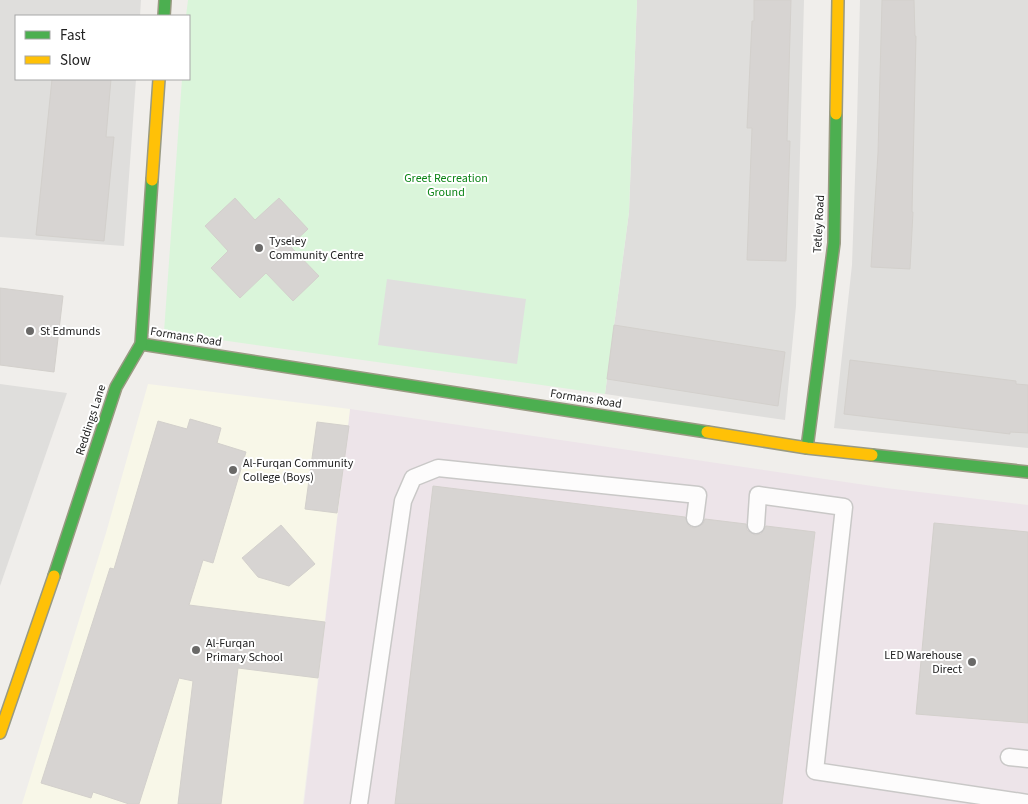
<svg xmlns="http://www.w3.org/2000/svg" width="1028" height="804" font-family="'Source Sans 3',sans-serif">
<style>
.residential{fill:#dfdedc}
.industrial{fill:#ede4e9}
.education{fill:#f8f7e8}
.park{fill:#daf5da}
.parking{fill:#e0dfde}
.building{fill:#d7d4d2;stroke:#d3d0cc}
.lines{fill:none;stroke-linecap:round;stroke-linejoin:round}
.lane-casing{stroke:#c9c8c7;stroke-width:19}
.fast-casing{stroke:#999a82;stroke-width:14}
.slow-casing{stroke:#999a82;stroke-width:14}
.lane{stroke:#fdfcfc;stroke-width:16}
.fast{stroke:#4caf50;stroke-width:11}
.slow{stroke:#ffc107;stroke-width:11}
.poi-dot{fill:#6a6968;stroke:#fff;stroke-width:2}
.labels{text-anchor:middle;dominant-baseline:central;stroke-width:4;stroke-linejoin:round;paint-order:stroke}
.park-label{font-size:12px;fill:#0c8416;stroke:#fff}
.street-label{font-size:12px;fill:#222;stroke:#fff}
.poi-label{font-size:12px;fill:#222;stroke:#fff;text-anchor:start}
</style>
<rect width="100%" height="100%" fill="#f0eeeb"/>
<!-- residential -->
<g class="residential">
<path d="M0,0H141L140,16H16V79H136L124,246L0,237Z"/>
<path d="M637,0H804L796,306L785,420L605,394L629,212Z"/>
<path d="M860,0H1028V448L834,428L852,265L857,121Z"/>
<path d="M0,384L67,393L0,586Z"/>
</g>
<!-- industrial -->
<path class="industrial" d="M350,409L886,488L1028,505V804H304Z"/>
<!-- education -->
<path class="education" d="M148,384L350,409L303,804H22L106,533Z"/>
<!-- park -->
<path class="park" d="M188,0H637L629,212L605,394L164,332L182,79H189V16H186Z"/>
<!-- parking -->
<path class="parking" d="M387,279L526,299L517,364L378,345Z"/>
<!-- building -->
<g class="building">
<path d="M754,0H791L787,141H790L786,261L747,260L752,128H747L752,21H754Z"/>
<path d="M882,0H914L915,36H916L912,212H913L910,269L871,267L878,153Z"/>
<path d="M52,79H111L106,137H114L104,241L36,235Z"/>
<path d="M235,198L255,220L279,198L308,229L290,246L319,276L293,301L266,273L240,298L211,268L228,251L205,226Z"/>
<path d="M0,288L63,296L54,372L0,365Z"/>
<path d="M614,325L785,352L778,406L607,379Z"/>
<path d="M850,360L1016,381V384L1028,385V433L1010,432V434L844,414Z"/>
<path d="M190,419L221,428L217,443L246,452L213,563L203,560L189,605L325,622L318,678L238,668L221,804H178L193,681L179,678L139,804H129L93,792L91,798L41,783L110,568L114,569L158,421L187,429Z"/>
<path d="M317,422L349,426L337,513L305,509Z"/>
<path d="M433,486L685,517L689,526L694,528L703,524L705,519L746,524L747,530L755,535L761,534L766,526L815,532L782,804H395Z"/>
<path d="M934,523L1028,532V723L916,714Z"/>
<path d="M281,525L315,564L289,586L258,577L242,558Z"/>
</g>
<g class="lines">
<defs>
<g id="lane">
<path d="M756,525L758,495L844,507L815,771L1028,803"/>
<path d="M1009,757L1028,759"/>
<path d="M359,804L403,501L413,478L438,468L698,495L695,518"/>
</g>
<g id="fast">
<path d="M164,16L165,0"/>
<path d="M141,344L707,432"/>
<path d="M807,448L834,243L836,114"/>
<path d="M872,455L1028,472"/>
<path d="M54,576L116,387L141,344L152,180"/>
</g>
<g id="slow">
<path d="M836,114L838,0"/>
<path d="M152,180L159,79"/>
<path d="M707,432L807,448L872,455"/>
<path d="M0,733L54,576"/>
</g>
</defs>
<!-- lane casing -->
<use href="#lane" class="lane-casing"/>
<!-- fast casing -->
<use href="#fast" class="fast-casing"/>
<!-- slow casing -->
<use href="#slow" class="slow-casing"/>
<!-- lane -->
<use href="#lane" class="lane"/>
<!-- fast -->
<use href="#fast" class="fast"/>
<!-- slow -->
<use href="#slow" class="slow"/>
</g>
<!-- markers -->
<g class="poi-dot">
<circle cx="259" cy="248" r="5"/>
<circle cx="30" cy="331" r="5"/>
<circle cx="233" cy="470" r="5"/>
<circle cx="196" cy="650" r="5"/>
<circle cx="972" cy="662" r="5"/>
</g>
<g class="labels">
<!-- park labels -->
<g class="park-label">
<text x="446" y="178">Greet Recreation<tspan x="446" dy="14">Ground</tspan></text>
</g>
<!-- street labels -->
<g class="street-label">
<text transform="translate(819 224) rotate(-87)">Tetley Road</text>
<text transform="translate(186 337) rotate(9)">Formans Road</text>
<text transform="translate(586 399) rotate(9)">Formans Road</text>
<text transform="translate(91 420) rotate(-72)">Reddings Lane</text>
</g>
<!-- poi labels -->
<g class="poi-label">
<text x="269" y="241">Tyseley<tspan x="269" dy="14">Community Centre</tspan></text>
<text x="40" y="331">St Edmunds</text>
<text x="243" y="463">Al-Furqan Community<tspan x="243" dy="14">College (Boys)</tspan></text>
<text x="206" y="643">Al-Furqan<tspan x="206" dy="14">Primary School</tspan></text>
<text x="962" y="655" text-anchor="end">LED Warehouse<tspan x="962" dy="14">Direct</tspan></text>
</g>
</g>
<!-- legend -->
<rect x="15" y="15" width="175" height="65" fill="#ffffff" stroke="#a7a7a7"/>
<rect x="25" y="31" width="25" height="8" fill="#4caf50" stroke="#a7a7a7"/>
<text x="60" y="40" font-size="15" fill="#222222">Fast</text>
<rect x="25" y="56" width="25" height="8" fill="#ffc107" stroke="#a7a7a7"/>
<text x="60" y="65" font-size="15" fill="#222222">Slow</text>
</svg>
